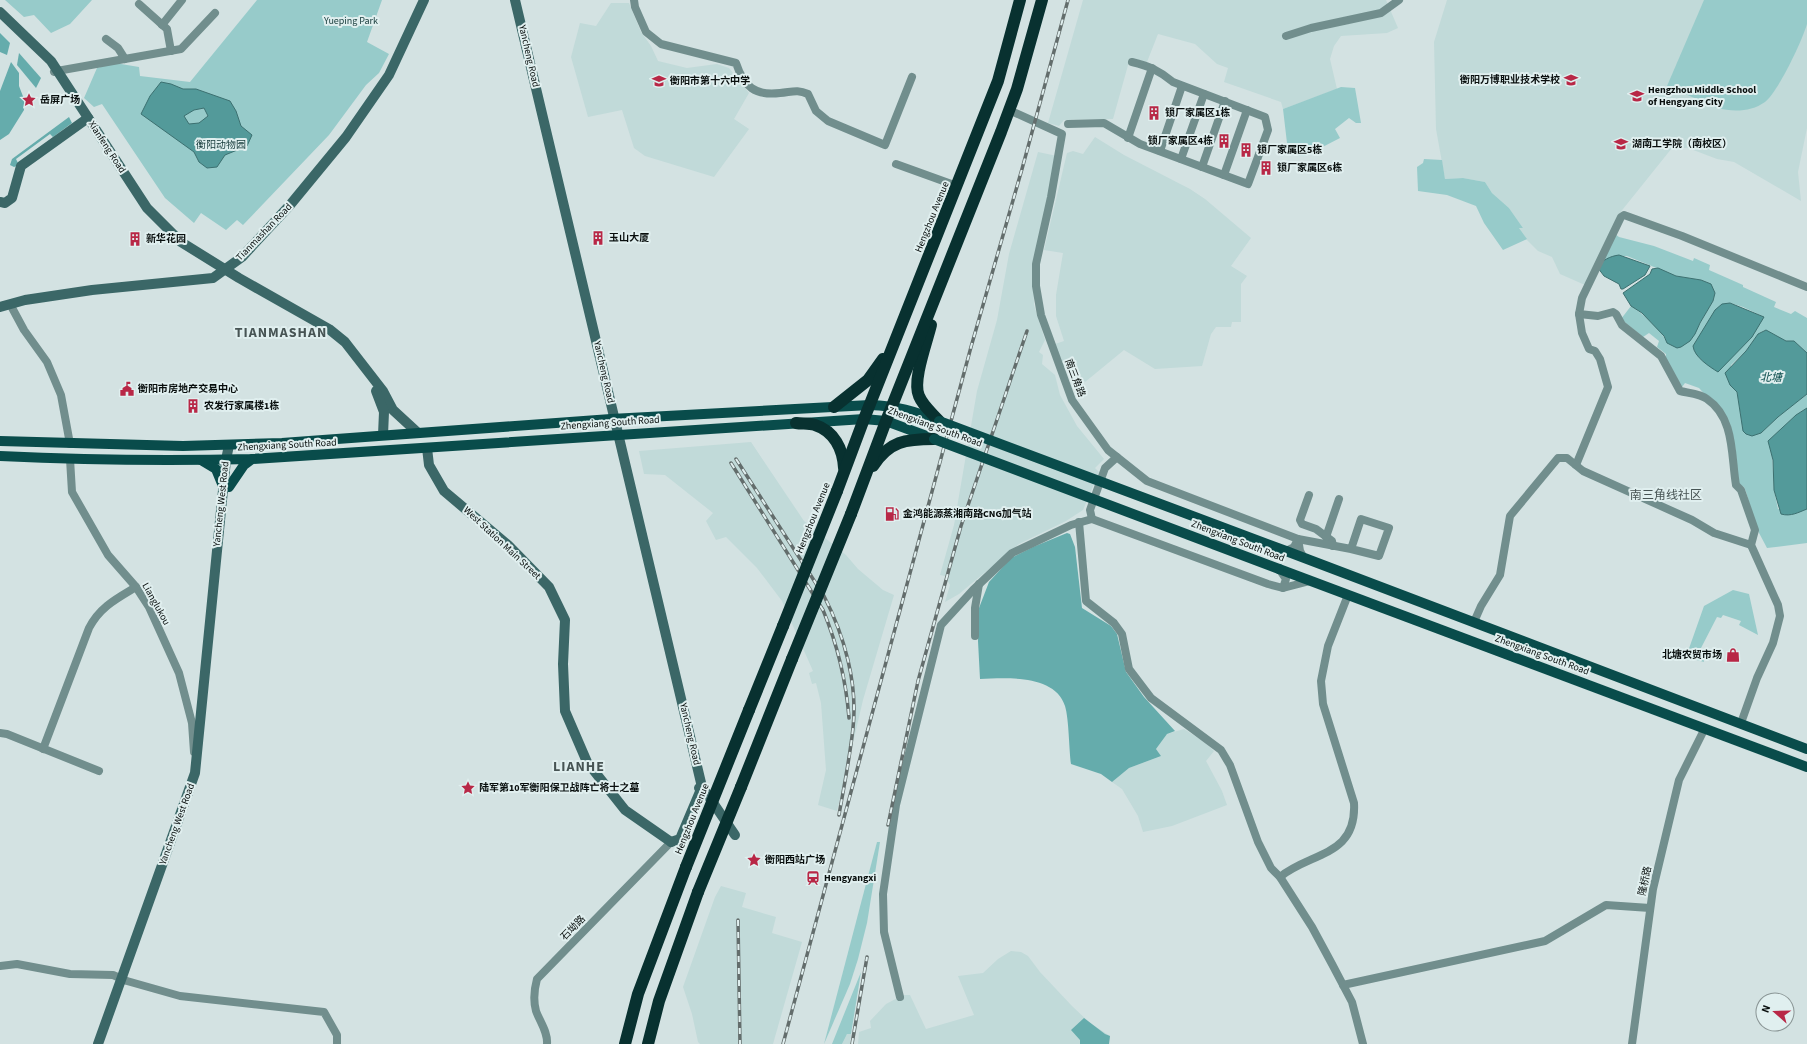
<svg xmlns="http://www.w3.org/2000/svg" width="1807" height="1044" font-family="'Source Sans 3','Noto Sans SC',sans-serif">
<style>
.built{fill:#c1dad9}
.green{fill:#97cbca;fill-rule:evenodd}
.forest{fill:#65acac}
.water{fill:#539a9a;stroke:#3c7070;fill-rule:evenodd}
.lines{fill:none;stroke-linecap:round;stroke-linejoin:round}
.street{stroke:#718e8d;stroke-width:8}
.secondary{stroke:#3b6767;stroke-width:10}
.primary{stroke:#094c4b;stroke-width:10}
.highway{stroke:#083130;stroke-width:12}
.rail-casing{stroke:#636d6c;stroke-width:3.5}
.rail{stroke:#e0efef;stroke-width:2;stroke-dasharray:6;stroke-linecap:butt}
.primary-bridge{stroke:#094c4b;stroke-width:10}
.highway-bridge{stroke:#083130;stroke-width:12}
.labels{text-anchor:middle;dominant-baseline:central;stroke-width:4;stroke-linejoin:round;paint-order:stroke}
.park-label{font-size:10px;fill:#143838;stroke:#e0efef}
.street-label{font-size:10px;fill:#080e0d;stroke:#e0efef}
.poi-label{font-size:10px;font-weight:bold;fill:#080e0d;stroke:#e0efef;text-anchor:start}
.water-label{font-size:11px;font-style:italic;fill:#084b4b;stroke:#e0efef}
.quarter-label{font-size:12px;fill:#475454;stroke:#e0efef}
.district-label{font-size:14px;font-weight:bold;letter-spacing:1px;fill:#475454;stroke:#e0efef}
</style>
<rect width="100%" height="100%" fill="#d3e2e2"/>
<!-- built -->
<g class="built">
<path d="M1083,0H1386L1398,28L1387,33L1341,36L1334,46L1330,59L1337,89L1283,109L1281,102L1224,82L1228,68L1217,64L1195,44L1158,34L1147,62L1130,58L1113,119L1064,120L1059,126L1048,123Z"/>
<path d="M1447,0H1807V128L1798,172L1801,201L1734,162L1717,159L1688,148H1672L1619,214L1585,285L1560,274L1552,257L1538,251L1523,236L1519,228H1523L1509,208L1492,193L1485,182L1463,178L1445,179L1436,129L1434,42Z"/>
<path d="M611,3H629L641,32L651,46L658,61L687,68L717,64L729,68L749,93L734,119L749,129L714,177L645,156L634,148L622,110L588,117L571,57L580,23L596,26Z"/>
<path d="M1095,137L1124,155L1190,189L1205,199L1251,238L1231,266L1247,276L1241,284V322H1232L1231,327H1216L1211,334L1202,366L1155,369L1124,350L1085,382L1072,364L1064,367L1055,344L1064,341L1056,316V295L1063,253L1044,250L1067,153L1073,151L1083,154Z"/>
<path d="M1038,152L1057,156L1033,267L1034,305L1045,340L1039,352L1043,355L1042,364L1055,375L1060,395L1077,426L1104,459L1095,468L1099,472L1083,510L1066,521L1019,544L959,594L945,602L950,585L945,576L940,575L954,525L977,391L997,320L1009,254Z"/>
<path d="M751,442L804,521L846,555L858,569L883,590L894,595L863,700L837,811L818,805L826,770L821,703L816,683L812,684L809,673L813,671L782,601L757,568L726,537L716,540L706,521L713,513L665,475L644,474L639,451Z"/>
<path d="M1184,729L1206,743L1214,751L1206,761L1222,791L1227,805L1172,826L1143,832L1138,816L1122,789L1112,782L1129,768L1161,756L1156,749L1167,734Z"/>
<path d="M721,886L746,893L742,907L776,917L772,933L802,942L773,1044H700L698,1042L692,1014L683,987L715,897Z"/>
<path d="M1011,951L1021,952L1028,956L1040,972L1072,1006L1090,1023L1110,1036L1109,1044H858L859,1032L871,1028L870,1021L886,1004L903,995H910L926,1029L974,1015L958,976L983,973L998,959Z"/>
<path d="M847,1034H851L850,1044H842Z"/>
</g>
<!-- green -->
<g class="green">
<path d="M5,0H92L70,24L51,33L34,15L24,17Z"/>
<path d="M257,0H382L367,42L389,54L379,73L366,85L329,135L243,225L237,220L226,230L201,213L194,223L165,198L102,104L94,107L84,98L97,68L115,63L139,67L140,76L190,82Z"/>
<path d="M1704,0H1807C1807,7 1807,17 1807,24C1802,41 1778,92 1765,102C1751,112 1733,112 1717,108L1667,86Z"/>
<path d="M1341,87L1355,88L1361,123H1356L1349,118L1335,129L1340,138L1305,156H1299L1287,143L1283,109Z"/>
<path d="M1424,159L1442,160L1445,179L1463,178L1485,182L1492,193L1509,208L1523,228H1519L1527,239L1503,250L1484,223L1476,206L1447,195L1418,191L1417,167L1423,163Z"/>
<path d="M1615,234L1619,237L1654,246L1693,261L1694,258L1710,265L1709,270L1743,285V287L1776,302L1774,307L1791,314L1795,311L1807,318V353L1794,341H1786L1765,330L1758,334L1746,351L1731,365L1730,385L1737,392L1743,430L1761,433L1778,417L1807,394V408L1796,415L1768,441L1772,453L1774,490L1778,509L1801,511L1807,509V543L1767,548C1764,542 1761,537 1758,531C1752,520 1750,500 1744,487L1739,485L1735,446L1709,399L1699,388L1685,383L1682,387L1666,358V354L1657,347L1659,341L1649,333L1643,337L1621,319L1631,306C1643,314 1662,330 1667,343L1690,341L1713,301L1715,293L1711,284L1701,280L1676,276L1627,256H1614L1599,264ZM1730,303L1743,307L1764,317L1712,368C1705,362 1694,356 1693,346Z"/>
<path d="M1733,590L1749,594L1758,635L1739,625L1741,621L1723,615L1721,618L1717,617L1701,648L1704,662L1686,657L1704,606Z"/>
<path d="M877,842H880L867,923L858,959L850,984L824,1044Z"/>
<path d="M861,972L851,1034H847L842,1044H832Z"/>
</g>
<!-- forest -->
<g class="forest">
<path d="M0,33L10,43L7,55L0,52Z"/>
<path d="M19,53L41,78L36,88L17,65Z"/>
<path d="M11,62L19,73V86L24,99V110L9,134L0,140V91Z"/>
<path d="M69,117L72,123L53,137L50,134L16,159L19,165L14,167L10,165L12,159Z"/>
<path d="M1067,533L1070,534L1075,547L1082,608L1111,626L1117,634L1126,672L1144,697L1175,731L1167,734L1156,749L1161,756L1129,768L1112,782L1101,774L1071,764C1069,749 1069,719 1065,706C1055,674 1006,678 980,679L978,641L979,608L989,582L1011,558L1033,547Z"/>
<path d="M1084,1018L1105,1034L1110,1036L1109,1044H1080V1040L1071,1030Z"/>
</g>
<!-- water -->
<g class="water">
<path d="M161,82L171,84L183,89H196L230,101L236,111L241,126L252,135L247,146L225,155L217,167L207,168L199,162L194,152L141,114L150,96ZM204,108L208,116L199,123L189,124L184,116L194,110Z"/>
<path d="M1619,255L1650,266L1645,275L1623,289H1621L1619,284L1604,276L1598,268C1601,260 1611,256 1619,255Z"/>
<path d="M1658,268L1676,276L1701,280L1711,284L1715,293L1713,301L1700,323L1695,334L1690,341L1681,347L1677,348L1667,343L1664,336L1642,313L1631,306L1623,293L1650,274L1652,269Z"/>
<path d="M1730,303L1764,317L1752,337L1718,372C1710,367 1694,357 1693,346L1715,310L1722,304Z"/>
<path d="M1766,330L1786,341H1794L1807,353V394L1778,417L1761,433L1752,436L1746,434L1743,431L1737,392L1730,385L1725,373L1746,351L1758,334Z"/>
<path d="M1807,408V509C1799,512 1791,517 1781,514L1774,490L1773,460L1768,441L1796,415Z"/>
</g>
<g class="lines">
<!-- street -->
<g class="street">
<path d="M634,0L635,7L646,32L661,44L736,63C744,87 755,96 780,93C792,92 797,89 808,94L816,111L828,121L885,145L912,77"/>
<path d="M139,4L167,29L171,51"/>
<path d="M162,25L182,0"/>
<path d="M1286,36L1311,28L1381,13L1399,0"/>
<path d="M106,39L118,48L125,59"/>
<path d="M54,72L57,71L181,49L215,13"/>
<path d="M1009,110L1062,134L1051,197L1036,264V286L1041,315L1072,400L1108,450L1147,481L1298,539L1300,551L1304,558"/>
<path d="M1068,124L1104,123L1140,144L1248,184L1268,130L1265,117L1173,82C1160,71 1149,66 1132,62"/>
<path d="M1128,138L1152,68"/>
<path d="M1160,151L1182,86"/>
<path d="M1181,159L1204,94"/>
<path d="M896,164L957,186"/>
<path d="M1202,167L1225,101"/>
<path d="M1224,175L1247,110"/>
<path d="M10,304L24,330L47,362L61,395L70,444"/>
<path d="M1579,314L1598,316L1613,312L1616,314L1622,325L1661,356L1680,391C1688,393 1701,394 1707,399C1735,418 1731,456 1736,485L1741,490L1755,530L1751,545L1778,605L1780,616L1773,643L1757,678L1741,723"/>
<path d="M70,459L72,492L108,555L136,587L149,607L179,673L192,723L194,752"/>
<path d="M1576,465L1608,387L1600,359L1595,351L1589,349L1582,333L1579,314L1582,298L1621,217L1624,215L1682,236L1807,287"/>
<path d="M1309,495L1300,520L1302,524L1316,529L1332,541L1333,546"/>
<path d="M1092,519L1090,510L1105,468L1117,457"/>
<path d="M1079,522L1086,601L1114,623L1122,634L1129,669L1151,698L1221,750L1230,765L1258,842L1271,868L1280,877L1312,927L1332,964L1352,1002L1363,1044"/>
<path d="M1326,537L1339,499"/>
<path d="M1286,551L1294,547L1298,539L1351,549L1361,519L1389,528L1379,556L1351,549"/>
<path d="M1279,569L1286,579L1283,588"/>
<path d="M1474,622L1481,606L1500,575L1510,516L1558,458H1567L1583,471L1692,520L1714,533L1751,545"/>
<path d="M975,636V608L979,584"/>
<path d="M0,733L7,734L99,771"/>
<path d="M43,749L89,628C100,607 116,599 136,587"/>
<path d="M1280,877C1310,852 1357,857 1354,803L1323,704L1321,681L1328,646L1348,595"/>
<path d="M0,966L17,964L70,974L113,975L127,981L180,996L324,1012L337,1035V1044"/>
<path d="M1343,985L1545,941L1606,905L1650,908"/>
<path d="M900,997L884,932L883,894L896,805L941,625L973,590L1012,553L1071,525L1092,519L1268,584L1283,588L1310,581"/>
<path d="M547,1044C548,1032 540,1022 536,1011C533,1000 534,990 537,979L671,842"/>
<path d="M1632,1044L1653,889L1679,780L1705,728"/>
</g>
<!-- secondary -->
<g class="secondary">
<path d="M515,0L702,787L680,839L671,842"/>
<path d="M0,12L51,61L147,208L181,242L239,278L329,329L345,342L383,391L393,410L418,433"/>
<path d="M0,202L5,203L12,198L21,166L88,118"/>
<path d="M0,307L25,300L92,290L213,278L242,257L290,205L346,137L389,75L424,0"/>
<path d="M376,391L384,412L383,435"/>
<path d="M427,448L429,465L444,491L508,545L549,587L565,620L563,664L565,711L587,762L625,810L671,842"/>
<path d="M699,788L705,791L735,835"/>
<path d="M98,1044L195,773L226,460L229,445"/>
</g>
<!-- primary -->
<g class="primary">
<path d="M0,441L183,446L282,443L611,419L870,405C897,406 914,411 939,421"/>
<path d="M0,456C84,460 168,461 252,459L864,419L886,421L932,438"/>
<path d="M201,460L216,469L223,486"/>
<path d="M229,487L244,465L252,459"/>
<path d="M1286,551L1807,749"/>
<path d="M1279,569L1807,767"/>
</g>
<!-- highway -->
<g class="highway">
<path d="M931,325C927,342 912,381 919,396C923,406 932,413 939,421"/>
<path d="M834,407L868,380L883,359"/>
<path d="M796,423C802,424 810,423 815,425C834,431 843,449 844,468"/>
<path d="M873,466C889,441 906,439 934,439"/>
<path d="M837,491L864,419L998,81L1020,0"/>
<path d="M851,514L886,421L1001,132L1017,89L1042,0"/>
<path d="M749,710L783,626"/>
<path d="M741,787L792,659"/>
<path d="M625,1044L638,994L686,867"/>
<path d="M648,1044L659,1001L698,892"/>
</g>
<defs>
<g id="rail">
<path d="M736,459L824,596C844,635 858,683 853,728C850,757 844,786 839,815"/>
<path d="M731,463L823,610C838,646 846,680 849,718"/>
<path d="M888,825L918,681L961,526L1027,331"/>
<path d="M738,920L740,1044"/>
<path d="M783,1044L971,347L1022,169L1068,0"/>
<path d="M852,1044L867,957"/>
</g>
</defs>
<!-- rail casing -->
<use href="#rail" class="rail-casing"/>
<!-- rail -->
<use href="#rail" class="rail"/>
<!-- primary-bridge -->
<g class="primary-bridge">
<path d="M939,421L1286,551"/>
<path d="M934,439L1279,569"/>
</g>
<!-- highway-bridge -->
<g class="highway-bridge">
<path d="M783,626L837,491"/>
<path d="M792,659L851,514"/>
<path d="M686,867L749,710"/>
<path d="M698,892L741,787"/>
</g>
</g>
<!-- icons -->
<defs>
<symbol id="school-bare" viewBox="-9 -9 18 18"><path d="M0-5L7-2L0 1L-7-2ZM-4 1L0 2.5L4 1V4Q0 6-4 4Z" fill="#b82746" stroke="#e0efef" stroke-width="2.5" paint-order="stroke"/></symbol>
<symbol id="sight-bare" viewBox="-9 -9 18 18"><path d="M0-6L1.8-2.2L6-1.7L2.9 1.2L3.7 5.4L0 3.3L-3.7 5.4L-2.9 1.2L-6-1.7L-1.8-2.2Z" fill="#b82746" stroke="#e0efef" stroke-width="2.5" paint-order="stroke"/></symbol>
<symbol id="building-bare" viewBox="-9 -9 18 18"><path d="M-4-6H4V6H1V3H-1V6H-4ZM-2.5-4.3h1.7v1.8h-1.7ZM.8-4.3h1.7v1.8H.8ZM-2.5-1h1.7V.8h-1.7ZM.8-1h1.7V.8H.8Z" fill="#b82746" stroke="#e0efef" stroke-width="2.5" paint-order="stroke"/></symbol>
<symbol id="university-bare" viewBox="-9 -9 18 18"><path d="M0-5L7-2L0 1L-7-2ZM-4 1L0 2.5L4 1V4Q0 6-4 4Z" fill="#b82746" stroke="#e0efef" stroke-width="2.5" paint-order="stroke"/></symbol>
<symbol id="civic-bare" viewBox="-9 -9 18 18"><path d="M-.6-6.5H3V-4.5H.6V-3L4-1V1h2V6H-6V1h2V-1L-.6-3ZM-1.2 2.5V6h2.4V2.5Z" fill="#b82746" stroke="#e0efef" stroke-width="2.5" paint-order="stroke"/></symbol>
<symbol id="fuel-bare" viewBox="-9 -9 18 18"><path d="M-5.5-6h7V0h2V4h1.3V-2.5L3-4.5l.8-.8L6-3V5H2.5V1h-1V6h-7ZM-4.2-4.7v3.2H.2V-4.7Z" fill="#b82746" stroke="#e0efef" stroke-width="2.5" paint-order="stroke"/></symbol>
<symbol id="shop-bare" viewBox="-9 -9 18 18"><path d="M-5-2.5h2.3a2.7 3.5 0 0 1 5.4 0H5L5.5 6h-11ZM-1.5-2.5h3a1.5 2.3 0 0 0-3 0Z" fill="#b82746" stroke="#e0efef" stroke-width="2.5" paint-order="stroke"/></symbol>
<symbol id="station-bare" viewBox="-9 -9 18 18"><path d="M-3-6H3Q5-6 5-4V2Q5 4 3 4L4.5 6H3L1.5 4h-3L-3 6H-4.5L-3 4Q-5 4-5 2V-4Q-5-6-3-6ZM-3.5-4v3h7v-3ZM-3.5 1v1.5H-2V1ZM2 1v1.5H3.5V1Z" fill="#b82746" stroke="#e0efef" stroke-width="2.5" paint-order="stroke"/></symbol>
</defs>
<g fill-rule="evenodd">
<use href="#school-bare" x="1561" y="70" width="20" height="20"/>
<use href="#school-bare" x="649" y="71" width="20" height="20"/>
<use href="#school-bare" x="1627" y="86" width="20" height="20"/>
<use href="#sight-bare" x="19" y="90" width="20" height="20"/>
<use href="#building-bare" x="1144" y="103" width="20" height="20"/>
<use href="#building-bare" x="1214" y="131" width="20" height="20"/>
<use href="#university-bare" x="1611" y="134" width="20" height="20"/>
<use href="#building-bare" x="1236" y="140" width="20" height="20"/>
<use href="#building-bare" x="1256" y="158" width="20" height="20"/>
<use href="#building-bare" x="588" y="228" width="20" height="20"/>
<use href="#building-bare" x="125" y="229" width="20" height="20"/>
<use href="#civic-bare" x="117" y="379" width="20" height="20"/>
<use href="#building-bare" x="183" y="396" width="20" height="20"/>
<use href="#fuel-bare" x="882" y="504" width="20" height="20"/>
<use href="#shop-bare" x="1723" y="645" width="20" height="20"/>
<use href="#sight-bare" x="458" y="778" width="20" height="20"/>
<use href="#sight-bare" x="744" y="850" width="20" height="20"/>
<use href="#station-bare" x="803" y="868" width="20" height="20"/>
</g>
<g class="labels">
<!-- park labels -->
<g class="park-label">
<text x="351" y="21">Yueping Park</text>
<text x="221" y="145">衡阳动物园</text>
</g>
<!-- street labels -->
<g class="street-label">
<text transform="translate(529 56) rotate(77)">Yancheng Road</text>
<text transform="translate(107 147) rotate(57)">Xianfeng Road</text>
<text transform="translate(932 217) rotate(-68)">Hengzhou Avenue</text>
<text transform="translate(264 232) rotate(-46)">Tianmashan Road</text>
<text transform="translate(604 372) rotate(77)">Yancheng Road</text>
<text transform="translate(1075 378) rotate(69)">南三角路</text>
<text transform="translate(610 423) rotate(-4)">Zhengxiang South Road</text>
<text transform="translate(935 427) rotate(20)">Zhengxiang South Road</text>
<text transform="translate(287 445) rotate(-3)">Zhengxiang South Road</text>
<text transform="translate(221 504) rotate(-84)">Yancheng West Road</text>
<text transform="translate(813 518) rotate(-68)">Hengzhou Avenue</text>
<text transform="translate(1238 541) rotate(21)">Zhengxiang South Road</text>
<text transform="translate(502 543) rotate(43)">West Station Main Street</text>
<text transform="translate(156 604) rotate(61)">Lianglukou</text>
<text transform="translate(1542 655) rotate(20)">Zhengxiang South Road</text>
<text transform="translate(690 734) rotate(77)">Yancheng Road</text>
<text transform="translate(692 819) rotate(-68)">Hengzhou Avenue</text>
<text transform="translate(177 824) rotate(-70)">Yancheng West Road</text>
<text transform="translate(1645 881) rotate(-78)">隆桥路</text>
<text transform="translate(573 928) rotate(-46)">石坳路</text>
</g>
<!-- poi labels -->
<g class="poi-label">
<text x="1560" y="80" text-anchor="end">衡阳万博职业技术学校</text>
<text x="670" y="81">衡阳市第十六中学</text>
<text x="1648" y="90">Hengzhou Middle School<tspan x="1648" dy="12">of Hengyang City</tspan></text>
<text x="40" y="100">岳屏广场</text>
<text x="1165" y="113">锁厂家属区1栋</text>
<text x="1213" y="141" text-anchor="end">锁厂家属区4栋</text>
<text x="1632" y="144">湖南工学院（南校区）</text>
<text x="1257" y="150">锁厂家属区5栋</text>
<text x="1277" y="168">锁厂家属区6栋</text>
<text x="609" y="238">玉山大厦</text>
<text x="146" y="239">新华花园</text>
<text x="138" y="389">衡阳市房地产交易中心</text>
<text x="204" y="406">农发行家属楼1栋</text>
<text x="903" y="514">金鸿能源蒸湘南路CNG加气站</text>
<text x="1722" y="655" text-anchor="end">北塘农贸市场</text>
<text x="479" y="788">陆军第10军衡阳保卫战阵亡将士之墓</text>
<text x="765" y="860">衡阳西站广场</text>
<text x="824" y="878">Hengyangxi</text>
</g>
<!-- water labels -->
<g class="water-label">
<text x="1771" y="377">北塘</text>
</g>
<!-- quarter labels -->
<g class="quarter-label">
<text x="1666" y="495">南三角线社区</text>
</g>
<!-- district labels -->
<g class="district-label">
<text x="281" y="333">TIANMASHAN</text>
<text x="579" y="767">LIANHE</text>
</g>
</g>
<!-- north arrow -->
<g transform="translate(1775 1012) rotate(290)"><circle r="19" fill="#e0efef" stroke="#8a9595"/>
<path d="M0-3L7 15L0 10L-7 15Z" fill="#b82746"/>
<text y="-6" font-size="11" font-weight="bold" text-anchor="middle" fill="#080e0d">N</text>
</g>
</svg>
